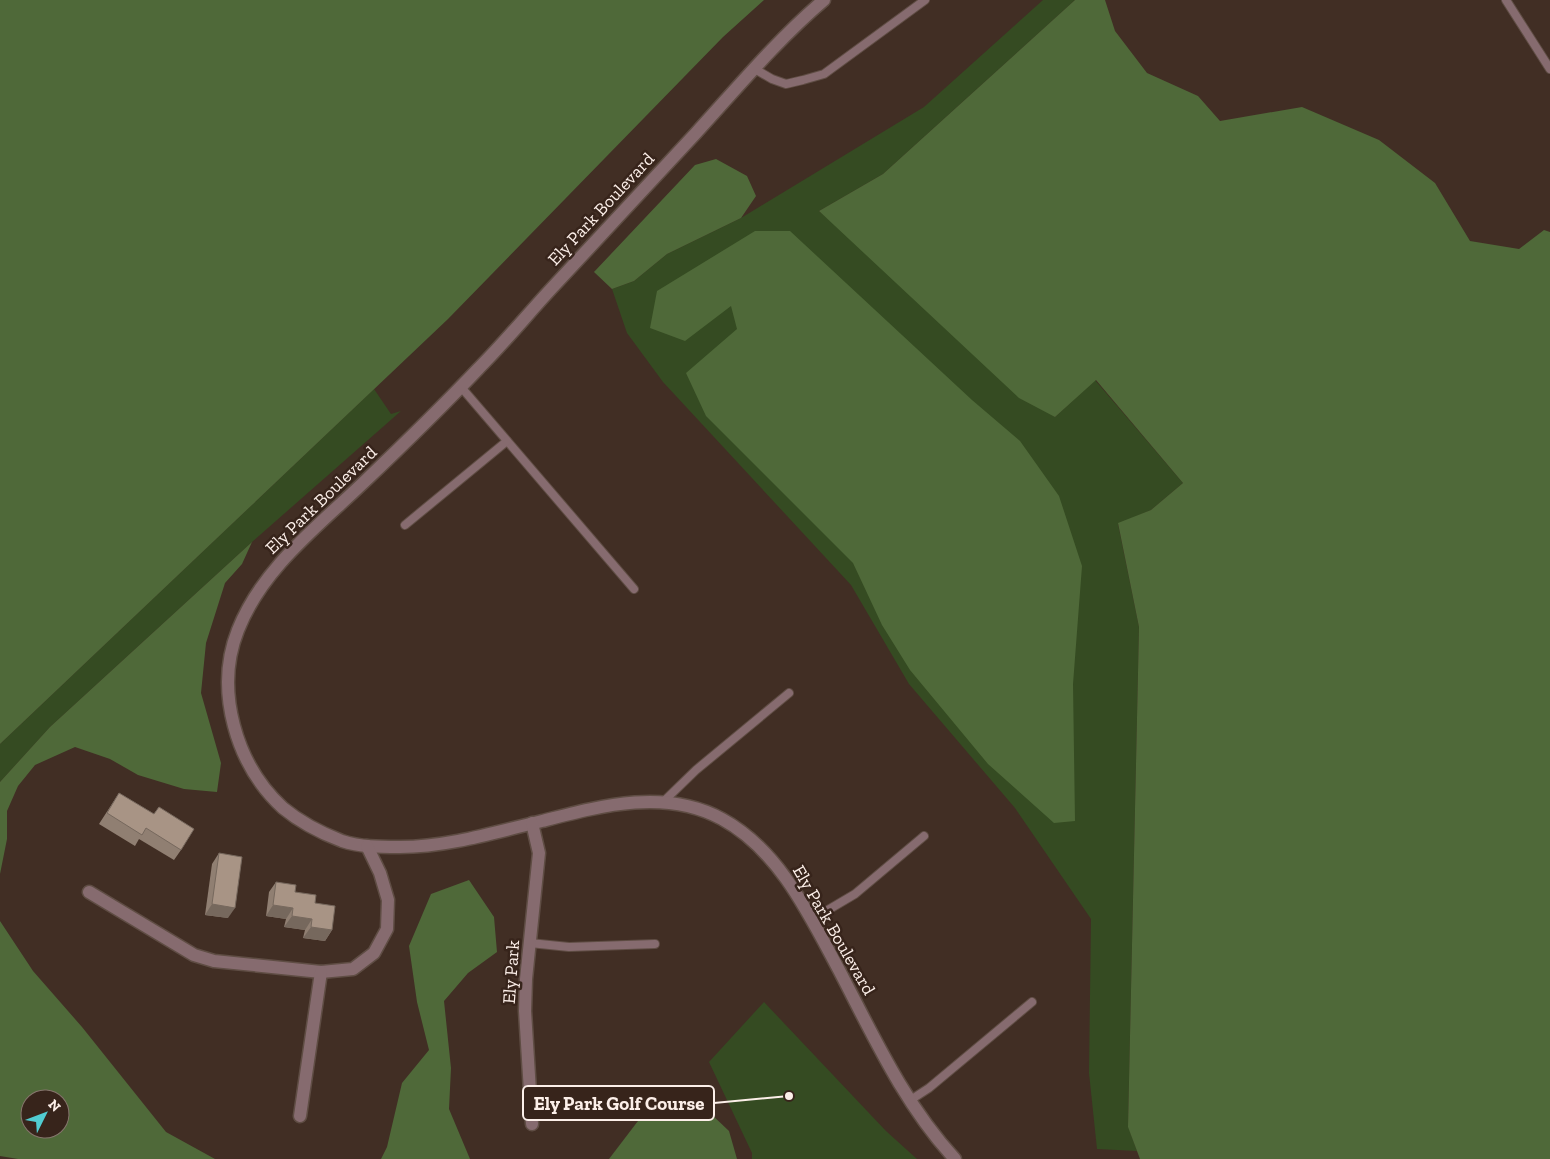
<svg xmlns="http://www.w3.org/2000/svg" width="1550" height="1159" font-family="'Zilla Slab',serif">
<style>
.green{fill:#354b22}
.forest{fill:#4f6939;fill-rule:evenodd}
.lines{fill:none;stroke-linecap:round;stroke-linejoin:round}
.service-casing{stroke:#5f4d44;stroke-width:10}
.minor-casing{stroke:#5f4d44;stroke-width:15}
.service{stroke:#866b6f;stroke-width:8}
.minor{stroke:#866b6f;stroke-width:12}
.wall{fill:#907f72}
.shaded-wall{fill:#76685d}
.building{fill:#a89485;stroke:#76685d}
.labels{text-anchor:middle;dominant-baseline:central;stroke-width:5;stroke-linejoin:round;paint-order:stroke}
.street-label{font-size:18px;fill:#fcefe9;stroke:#37241b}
.leader{fill:none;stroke:#fcefe9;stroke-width:2}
.callout-dot{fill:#fcefe9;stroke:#37241b;stroke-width:2}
.callout{fill:#37241b;stroke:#fcefe9;stroke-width:2}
.callout-label{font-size:19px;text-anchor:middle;font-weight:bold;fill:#fcefe9}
</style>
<rect width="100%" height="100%" fill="#412e24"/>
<!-- green -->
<g class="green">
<path d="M1043,0H1075L883,174L819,211L1055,417L1095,380L1183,483L1151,510L1118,524L1139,627L1128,1126L1137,1151L1097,1149L1089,1073L1091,919L1015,808L909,684L851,585L663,382L627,333L612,289L634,281L667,254L741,218L924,107Z"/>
<path d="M374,389L391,414L401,411L252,542L50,727L0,782V744Z"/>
<path d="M764,1002L886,1131L917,1159H752V1153L709,1062Z"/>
</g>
<!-- forest -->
<g class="forest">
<path d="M0,0H764L723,37L448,319L0,744Z"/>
<path d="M1075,0H1105L1115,31L1147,73L1198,96L1220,121L1302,107L1379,140L1435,183L1470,241L1519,249L1544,230L1550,232V1159H1140L1128,1127L1139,627L1118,523L1151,510L1183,483L1096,380L1055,417L1019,398L819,211L883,174Z"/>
<path d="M716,159L747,176L756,196L741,218L667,254L634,281L612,289L594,272L695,165Z"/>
<path d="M755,231H790L972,400L1020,441L1059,496L1082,566L1073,684L1075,821L1054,823L988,764L910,670L882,625L853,563L706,416L686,373L737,329L731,306L685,341L650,328L657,291Z"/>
<path d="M252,542L242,564L225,583L206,643L201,693L221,763L217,792L184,789L138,775L110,759L75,747L35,765L18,786L7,811V839L0,874V782L50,727Z"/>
<path d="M469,880L494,917L497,952L468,973L444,1001L451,1068L449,1109L470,1159H381L387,1147L402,1083L429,1050L417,1002L409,946L431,894Z"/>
<path d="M0,921L33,971L82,1027L166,1132L215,1159H18L0,1156ZM30,1099H60V1129H30Z"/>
<path d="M692,1096L729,1131L737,1159H609L654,1100Z"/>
</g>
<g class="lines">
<defs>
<g id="service">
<path d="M1506,0L1550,69"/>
<path d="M753,68L772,79L786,84L803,80L824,74L925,0"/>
<path d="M461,387L634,589"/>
<path d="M405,525L507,441"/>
<path d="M662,803L696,770L789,693"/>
<path d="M811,920L855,894L924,836"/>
<path d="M530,943L569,947L655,944"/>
<path d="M909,1101L929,1088L1032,1002"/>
</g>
<g id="minor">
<path d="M824,0C777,40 738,87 696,133C648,185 599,237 551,289C527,315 504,343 479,368C441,408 402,446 362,484C316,528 262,569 238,630C214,690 236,765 283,808C300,822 321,833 342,841C360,847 380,847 400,847C448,847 496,832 542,821C600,806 665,788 722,819C779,850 809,914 839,970C873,1035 904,1104 955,1159"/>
<path d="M89,892L194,955L214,961L321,972L353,969L374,953L387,929L388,900L380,873L367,846"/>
<path d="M300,1116L321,972"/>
<path d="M532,1124L525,1011L526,979L539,853L532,823"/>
</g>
</defs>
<!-- service casing -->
<use href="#service" class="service-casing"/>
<!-- minor casing -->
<use href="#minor" class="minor-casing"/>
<!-- service -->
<use href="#service" class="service"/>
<!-- minor -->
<use href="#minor" class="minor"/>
</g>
<!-- wall -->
<g class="wall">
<path d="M119,793L154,814L159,807L181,850L174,860L139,839L135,846L99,824Z"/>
<path d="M219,853L228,918L205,915L212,864Z"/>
<path d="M276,882L315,903L332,930L325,941L303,938L305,930L284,927L286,919L266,916L269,892Z"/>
</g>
<!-- shaded-wall -->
<g class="shaded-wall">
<path d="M212,904L235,908L228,918L205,915Z"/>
<path d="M273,905L293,908L286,919L266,916Z"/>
<path d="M292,916L312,919L305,930L284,927Z"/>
<path d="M311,927L332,930L325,941L303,938Z"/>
</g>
<!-- building -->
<g class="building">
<path d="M119,793L154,814L159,807L194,829L181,850L146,828L142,835L107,813Z"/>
<path d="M219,853L242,857L235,908L212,904Z"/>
<path d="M276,882L296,885L295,892L316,895L315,903L335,906L332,930L311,927L312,919L292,916L293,908L273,905Z"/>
</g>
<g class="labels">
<!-- street labels -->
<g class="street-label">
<text transform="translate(601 209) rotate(-47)">Ely Park Boulevard</text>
<text transform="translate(321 500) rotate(-44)">Ely Park Boulevard</text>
<text transform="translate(834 930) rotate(60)">Ely Park Boulevard</text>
<text transform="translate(511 972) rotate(-86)">Ely Park</text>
</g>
</g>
<!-- callouts -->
<path class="leader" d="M789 1096L714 1103"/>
<circle class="callout-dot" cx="789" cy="1096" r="5"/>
<rect class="callout" x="523" y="1086" width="191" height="34" rx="5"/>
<g class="callout-label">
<text x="619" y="1110">Ely Park Golf Course</text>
</g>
<!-- north arrow -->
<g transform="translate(45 1114) rotate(48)"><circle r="24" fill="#37241b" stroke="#86756d"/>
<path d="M0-4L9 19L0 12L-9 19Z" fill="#51ccd1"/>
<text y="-8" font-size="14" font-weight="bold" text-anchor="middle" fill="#fcefe9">N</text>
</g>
</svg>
